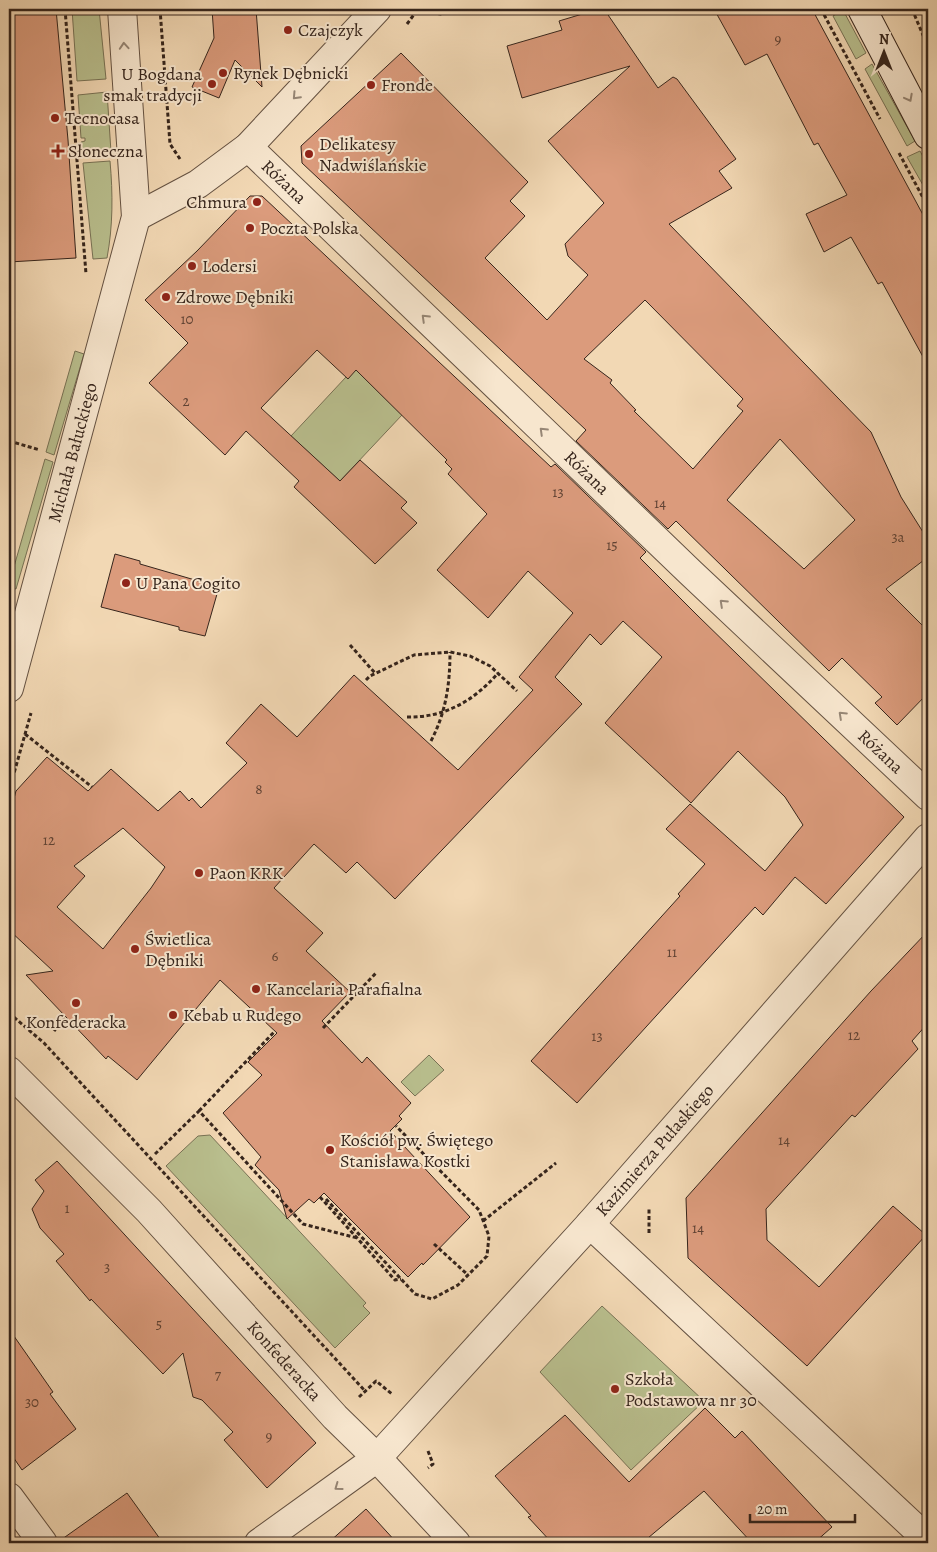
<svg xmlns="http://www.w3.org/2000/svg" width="937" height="1552" font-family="Alegreya,serif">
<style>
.green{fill:#b9bf8e;stroke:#787255}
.building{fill:#db9b7c;stroke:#36251c;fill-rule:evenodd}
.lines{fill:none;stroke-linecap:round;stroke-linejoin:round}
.street-casing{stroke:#655242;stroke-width:30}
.secondary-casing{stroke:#36251c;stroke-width:30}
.path{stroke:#36251c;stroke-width:3;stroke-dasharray:4 2.5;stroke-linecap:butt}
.street{stroke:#f7e6ce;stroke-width:28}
.secondary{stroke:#f7e6ce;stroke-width:28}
.oneway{stroke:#968675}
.poi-dot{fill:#8f2418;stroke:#f7e6ce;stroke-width:2}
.labels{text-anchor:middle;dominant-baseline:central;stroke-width:4;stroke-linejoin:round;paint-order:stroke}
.number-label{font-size:15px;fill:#5f4234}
.poi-label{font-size:18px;fill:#36251c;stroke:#f7e6ce;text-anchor:start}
.street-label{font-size:18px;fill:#36251c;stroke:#f7e6ce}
</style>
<rect width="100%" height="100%" fill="#f2d8b4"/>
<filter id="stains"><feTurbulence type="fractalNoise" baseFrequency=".004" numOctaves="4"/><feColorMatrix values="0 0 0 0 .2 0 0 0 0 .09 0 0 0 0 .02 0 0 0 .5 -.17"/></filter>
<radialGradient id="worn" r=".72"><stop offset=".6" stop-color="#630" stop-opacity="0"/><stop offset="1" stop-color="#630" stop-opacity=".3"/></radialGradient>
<!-- green -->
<g class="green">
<path d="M72,9H99L106,79L77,81Z"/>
<path d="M843,10L866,53L856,59L833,16Z"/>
<path d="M872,64L915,141L907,146L865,69Z"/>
<path d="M107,92L111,152L82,154L81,142L85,141V138H81L78,95Z"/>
<path d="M920,151L928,166V194L907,157Z"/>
<path d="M110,161C113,194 113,226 107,258L93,259L83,163Z"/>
<path d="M75,351L84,354L54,455L46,452Z"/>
<path d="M356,370L402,415L340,481L291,436L346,377Z"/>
<path d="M45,459L53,462L16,589L9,587V584Z"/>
<path d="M429,1055L444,1070L415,1096L401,1082Z"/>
<path d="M210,1135L366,1303L363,1306L370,1313L335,1348L166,1166L198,1136Z"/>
<path d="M602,1306L704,1401L631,1470L540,1372Z"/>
</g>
<!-- building -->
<g class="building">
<path d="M9,9H56L68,140L76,258L9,262Z"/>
<path d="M212,9H256L262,87L235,60L219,98L192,87L214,38Z"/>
<path d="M599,9H604L658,88L673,77L677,79L736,159L719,171L732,188L669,224L871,432L901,497L928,540V557L886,589L928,631V693L897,725L875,703L882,697L842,658L829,671L676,521L668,529L576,441L586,430L302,163L301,146L401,53L528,182L510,201L525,216L485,258L547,320L588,275L568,256L565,244L604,203L548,141L630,66L522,98L507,46L562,30L559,21ZM645,300L743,399L737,406L743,411L693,469L634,411L636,410L610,383L612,380L584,359ZM780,439L855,520L804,569L727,500Z"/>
<path d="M714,9H812L928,224V366L882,282L878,284L851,237L824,252L806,214L847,195L818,143L814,145L767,54L745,65Z"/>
<path d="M250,196H262L551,467L555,464L646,552L640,558L697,615L904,817L826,904L795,877L763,915L755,907L577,1103L531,1061L680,896L678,894L705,864L666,829L690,804L765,871L803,825L785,797L738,751L691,803L605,723L662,657L623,621L601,645L590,634L555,677L582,704L395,899L357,862L346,873L314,844L274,888L323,933L306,951L350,992L322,1021L362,1063L367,1057L411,1103L399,1116L402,1119L390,1131L470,1217L423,1265L422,1263L408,1277L324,1193L314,1203L309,1199L287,1219L279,1190L255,1165L261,1157L223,1113L262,1075L248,1062L277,1033L220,980L137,1080L108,1056L106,1059L26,975L53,971L9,930V817L16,791L47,757L88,791L111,769L158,811L180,791L189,801L192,798L201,808L247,763L226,743L261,704L297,737L354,675L458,770L533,690L519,677L573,613L528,571L488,618L437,570L487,514L448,474L452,469L445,462L447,460L356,370L348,379L317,350L261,408L340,481L360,460L407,502L401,508L417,523L375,564L294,487L299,481L246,431L225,455L149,383L188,343L145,300L197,251ZM123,828L165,867L151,888L103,949L57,907L85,876L74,866Z"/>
<path d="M115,554L140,561V564L219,587L205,636L179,630V627L101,607Z"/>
<path d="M928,931V1023L912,1041L918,1049L855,1117L852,1115L766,1209L767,1240L819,1287L893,1206L926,1235L807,1366L688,1258L686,1198L871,991Z"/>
<path d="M57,1161L316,1443L267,1488L224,1440L233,1432L202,1400L193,1397L183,1353L163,1374L91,1299L90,1301L56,1261L64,1254L40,1228L32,1209L44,1191L35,1180Z"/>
<path d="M9,1329L53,1392L50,1394L76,1429L22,1470L9,1451Z"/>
<path d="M705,1408L735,1438L742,1431L832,1527L814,1543H752L704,1491L642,1543H552L528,1517L531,1516L495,1476L565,1415L629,1482Z"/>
<path d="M127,1493L163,1543H58V1542Z"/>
<path d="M366,1509L397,1543H328Z"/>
</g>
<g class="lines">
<defs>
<g id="street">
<path id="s1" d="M248,147L691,573L928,796"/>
<path d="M136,217L198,184L248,147L377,9"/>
<path id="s2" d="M9,688L136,217L122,9"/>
<path id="s3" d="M9,1071L149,1211L335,1417L377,1458L456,1543"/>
<path d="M590,1224L928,1540"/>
<path d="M9,1497L43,1543"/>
<path id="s4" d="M259,1543L377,1458L590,1224L928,838"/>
</g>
<path id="secondary" d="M862,9L928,135"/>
</defs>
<!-- street casing -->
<use href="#street" class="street-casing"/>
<!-- secondary casing -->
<use href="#secondary" class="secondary-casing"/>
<!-- path -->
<g class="path">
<path d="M65,9L86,274"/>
<path d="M160,9L170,144L180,159"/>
<path d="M821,9L880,119"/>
<path d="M912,9L928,47"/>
<path d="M418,12L442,14L449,9"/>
<path d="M407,24L418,9"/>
<path d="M899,153L928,207"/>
<path d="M9,441L40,450"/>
<path d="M350,645L375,673"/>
<path d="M366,680L370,676L414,655L450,652L470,656L490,666L517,691"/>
<path d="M407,717C444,718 474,701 498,673"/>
<path d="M25,734L92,787"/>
<path d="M431,741C446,712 450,684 450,652"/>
<path d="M9,791L31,713"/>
<path d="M9,1013L44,1043L366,1392"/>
<path d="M323,1028L377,972"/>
<path d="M54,1031L66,1016"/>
<path d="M199,1111L275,1031"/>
<path d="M155,1154L199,1111L303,1224L357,1238"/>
<path d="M320,1197L395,1280L401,1279"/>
<path d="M326,1199L415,1294L432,1299L458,1285L487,1256L489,1236L479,1210L396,1126"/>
<path d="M483,1221L556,1163"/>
<path d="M649,1233V1207"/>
<path d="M434,1244L468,1275"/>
<path d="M359,1397L376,1381L392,1394"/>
<path d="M428,1451L433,1464L428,1468"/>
</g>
<!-- street -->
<use href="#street" class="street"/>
<!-- secondary -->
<use href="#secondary" class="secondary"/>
</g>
<!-- one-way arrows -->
<defs><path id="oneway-chevron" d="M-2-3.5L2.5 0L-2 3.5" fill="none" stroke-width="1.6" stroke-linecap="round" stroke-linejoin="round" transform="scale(1.25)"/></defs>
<g class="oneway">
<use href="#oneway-chevron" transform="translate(124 46) rotate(-94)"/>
<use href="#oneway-chevron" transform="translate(296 96) rotate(133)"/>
<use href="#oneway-chevron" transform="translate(909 98) rotate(62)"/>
<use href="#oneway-chevron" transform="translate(425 318) rotate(-136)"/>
<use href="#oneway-chevron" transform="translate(543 431) rotate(-136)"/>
<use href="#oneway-chevron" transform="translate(723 603) rotate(-137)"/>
<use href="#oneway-chevron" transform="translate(842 715) rotate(-137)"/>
<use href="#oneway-chevron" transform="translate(338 1487) rotate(144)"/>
</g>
<!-- markers -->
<g class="poi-dot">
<circle cx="288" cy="30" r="5"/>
<circle cx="223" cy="73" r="5"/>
<circle cx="212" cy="84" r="5"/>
<circle cx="371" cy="85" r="5"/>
<circle cx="55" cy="118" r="5"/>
<path d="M55.5 143.5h5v5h5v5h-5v5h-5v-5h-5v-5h5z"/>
<circle cx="309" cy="154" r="5"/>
<circle cx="257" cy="202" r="5"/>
<circle cx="250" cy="228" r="5"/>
<circle cx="192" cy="266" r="5"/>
<circle cx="166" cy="297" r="5"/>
<circle cx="126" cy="583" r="5"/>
<circle cx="199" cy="873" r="5"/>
<circle cx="135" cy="949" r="5"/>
<circle cx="256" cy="989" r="5"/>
<circle cx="76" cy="1003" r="5"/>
<circle cx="173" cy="1015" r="5"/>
<circle cx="330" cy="1150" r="5"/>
<circle cx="615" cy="1389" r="5"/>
</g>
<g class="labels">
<!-- number labels -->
<g class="number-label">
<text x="778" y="39">9</text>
<text x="187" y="319">10</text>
<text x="186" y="401">2</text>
<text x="558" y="492">13</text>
<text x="660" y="503">14</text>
<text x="898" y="537">3a</text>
<text x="612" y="545">15</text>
<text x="259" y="789">8</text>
<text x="49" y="840">12</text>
<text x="672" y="952">11</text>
<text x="275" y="956">6</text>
<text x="854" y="1035">12</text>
<text x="597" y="1036">13</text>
<text x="784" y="1140">14</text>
<text x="67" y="1208">1</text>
<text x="698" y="1228">14</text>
<text x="107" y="1267">3</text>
<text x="159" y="1324">5</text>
<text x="218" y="1375">7</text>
<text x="32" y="1402">30</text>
<text x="269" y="1436">9</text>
</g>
<!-- poi labels -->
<g class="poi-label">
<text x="298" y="30">Czajczyk</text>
<text x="233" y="73">Rynek Dębnicki</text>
<text x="202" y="74" text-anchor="end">U Bogdana<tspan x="202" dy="21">smak tradycji</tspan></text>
<text x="381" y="85">Fronde</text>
<text x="65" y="118">Tecnocasa</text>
<text x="319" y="144">Delikatesy<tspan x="319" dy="21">Nadwiślańskie</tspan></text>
<text x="68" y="151">Słoneczna</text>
<text x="247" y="202" text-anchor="end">Chmura</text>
<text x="260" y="228">Poczta Polska</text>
<text x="202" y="266">Lodersi</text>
<text x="176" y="297">Zdrowe Dębniki</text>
<text x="136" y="583">U Pana Cogito</text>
<text x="209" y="873">Paon KRK</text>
<text x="145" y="939">Świetlica<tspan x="145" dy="21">Dębniki</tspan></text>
<text x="266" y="989">Kancelaria Parafialna</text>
<text x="183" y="1015">Kebab u Rudego</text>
<text x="76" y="1022" text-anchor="middle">Konfederacka</text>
<text x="340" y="1140">Kościół pw. Świętego<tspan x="340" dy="21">Stanisława Kostki</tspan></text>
<text x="625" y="1379">Szkoła<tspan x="625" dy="21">Podstawowa nr 30</tspan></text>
</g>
<!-- street labels -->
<g class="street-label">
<text stroke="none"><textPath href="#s1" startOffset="50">Różana</textPath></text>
<text stroke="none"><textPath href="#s2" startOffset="244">Michała Bałuckiego</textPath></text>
<text stroke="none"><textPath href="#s1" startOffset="470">Różana</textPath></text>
<text stroke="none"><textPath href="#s1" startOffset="875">Różana</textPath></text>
<text stroke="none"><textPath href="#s4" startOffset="560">Kazimierza Pułaskiego</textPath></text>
<text stroke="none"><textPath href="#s3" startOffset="400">Konfederacka</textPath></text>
</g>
</g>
<!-- margin -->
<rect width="937" height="1552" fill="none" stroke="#f2d8b4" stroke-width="30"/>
<rect x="10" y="10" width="917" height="1532" fill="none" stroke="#36251c" stroke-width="2.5"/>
<rect x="15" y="15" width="907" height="1522" fill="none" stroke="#36251c"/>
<!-- north arrow -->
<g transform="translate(884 52)" stroke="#f7e6ce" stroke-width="4" paint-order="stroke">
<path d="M0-4L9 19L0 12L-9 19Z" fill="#36251c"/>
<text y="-8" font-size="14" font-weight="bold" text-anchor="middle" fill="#36251c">N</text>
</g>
<!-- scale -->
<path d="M750 1514v8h105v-8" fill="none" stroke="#36251c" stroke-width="2.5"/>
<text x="757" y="1514" font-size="15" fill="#36251c" stroke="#f7e6ce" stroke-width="4" paint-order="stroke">20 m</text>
<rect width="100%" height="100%" filter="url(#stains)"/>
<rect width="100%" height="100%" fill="url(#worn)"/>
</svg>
